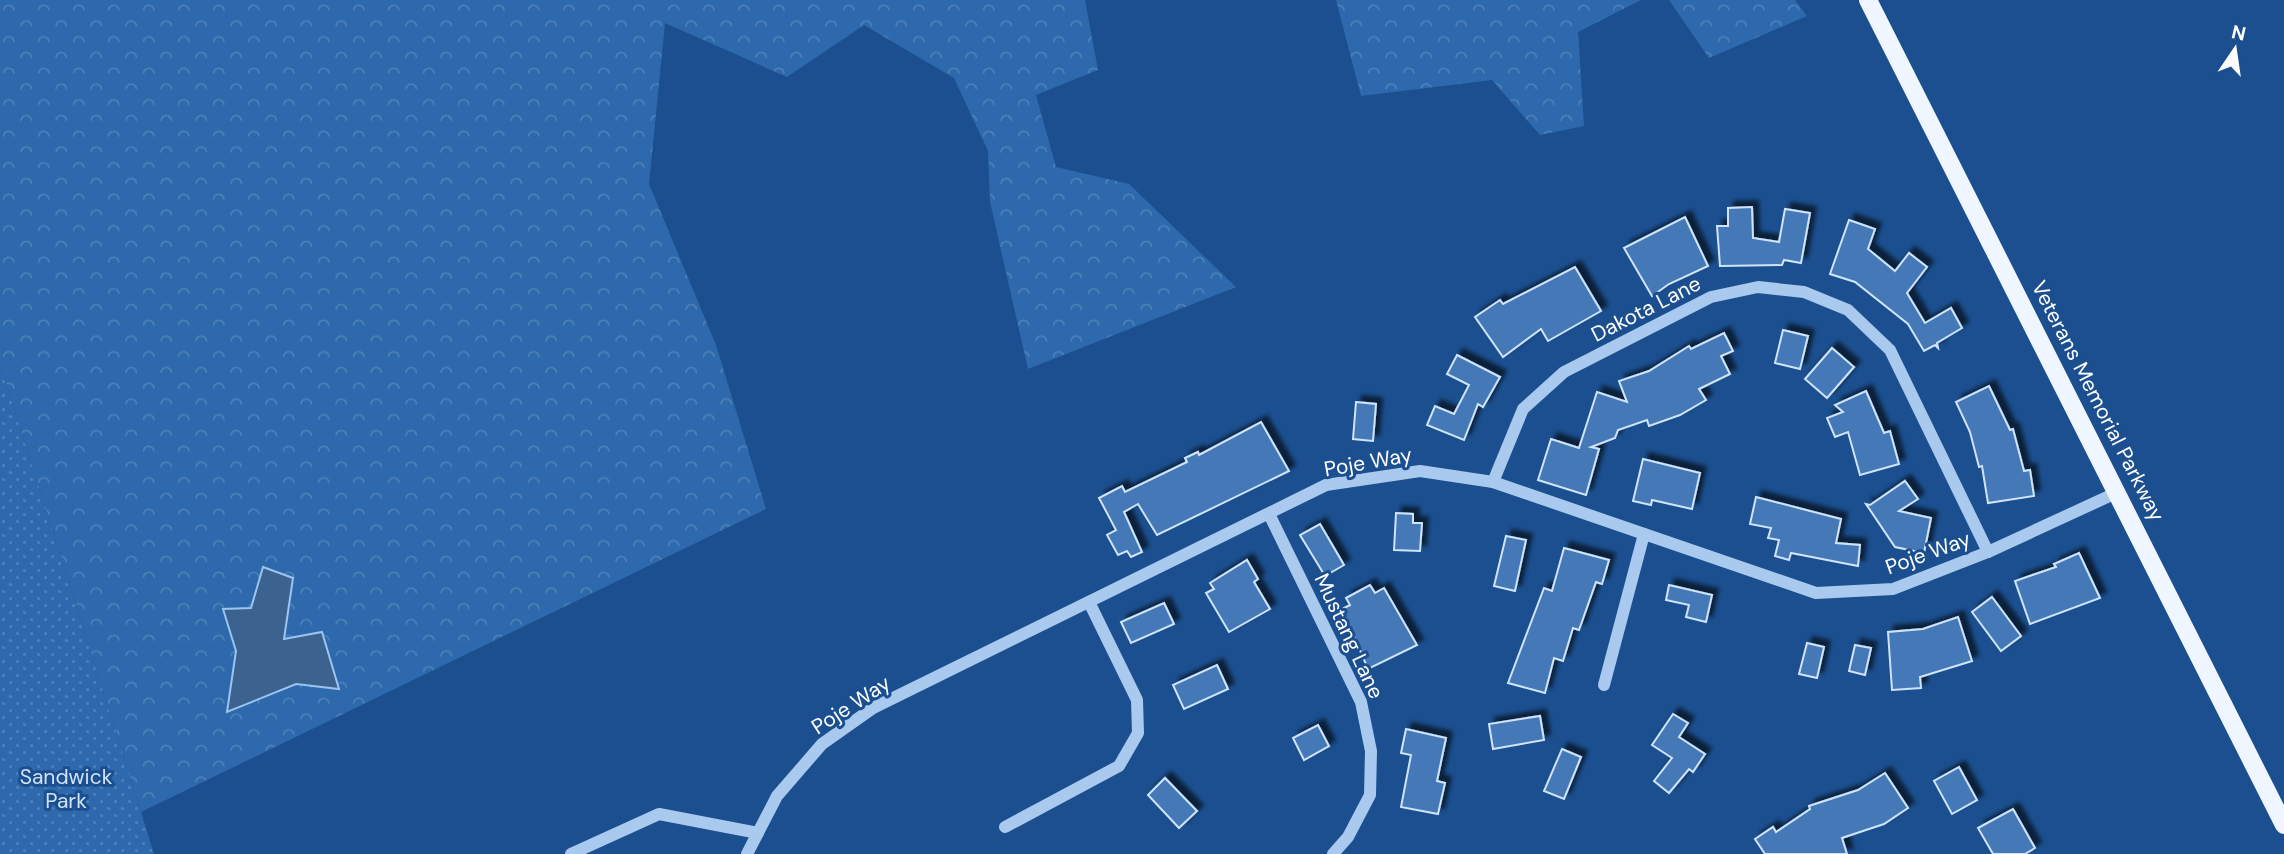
<svg xmlns="http://www.w3.org/2000/svg" width="2284" height="854" font-family="'DM Sans',sans-serif">
<style>
.forest{fill:url(#forest-crowns);fill-rule:evenodd}
.park{fill:url(#park-dots)}
.water{fill:#3c6290;stroke:#9cc4f0;stroke-width:2}
.building{fill:#4478b7;stroke:#cfe3fa;stroke-width:2;filter:url(#shadow)}
.lines{fill:none;stroke-linecap:round;stroke-linejoin:round}
.minor{stroke:#a9c9ee;stroke-width:12}
.major{stroke:#f0f6ff;stroke-width:18}
.labels{text-anchor:middle;dominant-baseline:central;stroke-width:6;stroke-linejoin:round;paint-order:stroke}
.street-label{font-size:21px;fill:#fff;stroke:#1b4f8f}
.park-label{font-size:21px;fill:#cfe3fa;stroke:#1b4f8f}
</style>
<defs>
<pattern id="forest-crowns" width="20" height="18" patternUnits="userSpaceOnUse" patternTransform="scale(1.75)"><rect width="20" height="18" fill="#2e69ad"/><path d="M2 6a3 3 0 1 1 6 0M12 15a3 3 0 1 1 6 0" fill="none" stroke="#4d80b9"/></pattern>
<pattern id="park-dots" width="8" height="8" patternUnits="userSpaceOnUse" patternTransform="scale(1.75)"><rect width="8" height="8" fill="#2e69ad"/><path d="M2 2h.1M6 6h.1" fill="none" stroke="#4d80b9" stroke-width="1.8" stroke-linecap="round"/></pattern>
<filter id="shadow"><feDropShadow dx="6" dy="-6" stdDeviation="2" flood-color="#0009"/></filter>
</defs>
<rect width="100%" height="100%" fill="#1b4f8f"/>
<!-- forest -->
<g class="forest">
<path d="M0,0H1085L1098,70L1036,95L1056,167L1129,184L1236,287L1028,369L990,202L988,151L954,78L864,25L787,77L665,23L649,184L716,345L766,509L141,812L0,364ZM263,567L293,579L283,639L338,689L296,684L228,711L236,651L224,609L251,608Z"/>
<path d="M1336,0H1641L1578,32L1584,126L1540,135L1492,80L1361,96Z"/>
<path d="M1669,0H1795L1807,16L1709,58Z"/>
</g>
<!-- park -->
<path class="park" d="M0,364L141,812L154,854H0Z"/>
<!-- water -->
<path class="water" d="M263,567L293,578L284,639L322,632L339,689L296,684L227,712L236,651L223,609L251,608Z"/>
<!-- building -->
<g class="building">
<path d="M1752,207L1753,238L1779,242L1785,209L1810,213L1801,263L1784,260L1782,265L1720,266L1717,226H1728V208Z"/>
<path d="M1685,217L1708,266L1669,284L1652,296L1624,248Z"/>
<path d="M1849,220L1875,229L1868,249L1895,271L1909,253L1927,267L1907,293L1925,323L1951,308L1962,328L1937,343L1938,348L1935,345L1924,351L1908,324L1855,282L1830,274Z"/>
<path d="M1575,267L1601,311L1548,341L1541,329L1503,357L1475,317L1500,300L1503,304Z"/>
<path d="M1783,330L1808,336L1800,369L1775,363Z"/>
<path d="M1724,333L1733,351L1721,356L1730,374L1699,389L1706,400L1680,415L1649,426L1647,420L1618,430L1615,438L1591,447L1599,449L1586,495L1538,480L1551,439L1579,448L1597,392L1627,402L1619,381L1649,371L1689,346L1691,349Z"/>
<path d="M1832,348L1854,367L1827,398L1805,379Z"/>
<path d="M1457,355L1500,377L1483,407L1478,404L1464,440L1427,425L1435,406L1454,414L1469,385L1447,374Z"/>
<path d="M1989,386L2010,430L2013,429L2024,471L2030,470L2034,496L1988,503L1982,466L1979,467L1970,432L1956,402Z"/>
<path d="M1866,391L1884,433L1890,431L1899,464L1860,475L1848,432L1835,437L1827,418L1843,412L1835,405Z"/>
<path d="M1356,402L1376,404L1373,441L1353,439Z"/>
<path d="M1261,422L1289,471L1157,535L1138,504L1124,512L1142,552L1131,557L1127,551L1118,555L1107,535L1116,530L1099,498L1122,486L1125,492L1187,462L1185,458L1198,452L1199,455Z"/>
<path d="M1643,459L1700,473L1692,509L1652,500L1651,505L1633,501Z"/>
<path d="M1905,481L1918,499L1899,511L1931,518L1924,553L1895,547L1866,504L1870,505Z"/>
<path d="M1756,497L1841,519L1836,543L1860,545L1858,566L1791,553L1789,560L1775,556L1779,540L1768,538L1771,528L1750,524Z"/>
<path d="M1396,513L1413,514V523H1422L1420,551L1394,550Z"/>
<path d="M1320,524L1344,565L1325,576L1300,535Z"/>
<path d="M1506,536L1526,540L1515,591L1494,586Z"/>
<path d="M1564,548L1609,560L1602,584L1596,582L1579,630L1573,628L1563,661L1554,658L1545,693L1508,683L1544,588L1552,591Z"/>
<path d="M2079,553L2100,598L2030,624L2015,581L2056,567L2054,564Z"/>
<path d="M1247,560L1258,579L1254,582L1270,609L1229,632L1206,593L1214,589L1210,583Z"/>
<path d="M1370,585L1375,593L1384,588L1417,645L1368,669L1342,609L1350,605L1346,598Z"/>
<path d="M1669,585L1712,595L1706,622L1686,617L1689,605L1666,600Z"/>
<path d="M1992,597L2021,636L2001,651L1972,612Z"/>
<path d="M1164,603L1174,624L1131,643L1121,622Z"/>
<path d="M1958,617L1972,661L1920,677L1921,688L1892,690L1888,632L1923,629Z"/>
<path d="M1807,643L1824,647L1817,678L1799,674Z"/>
<path d="M1855,645L1871,648L1865,675L1849,671Z"/>
<path d="M1217,665L1228,689L1184,709L1173,685Z"/>
<path d="M1673,714L1688,723L1679,737L1705,754L1693,772L1689,769L1669,793L1654,781L1672,758L1652,745Z"/>
<path d="M1540,716L1544,740L1493,749L1489,724Z"/>
<path d="M1318,725L1329,746L1304,760L1293,738Z"/>
<path d="M1406,729L1446,738L1437,781L1445,783L1438,814L1401,807L1411,755L1401,753Z"/>
<path d="M1562,749L1581,757L1564,799L1544,791Z"/>
<path d="M1959,767L1977,800L1952,814L1934,781Z"/>
<path d="M1885,773L1908,808L1884,824L1842,838L1847,854H1765L1755,839L1773,827L1776,832L1810,809L1809,806L1858,790Z"/>
<path d="M1165,778L1197,811L1179,828L1148,795Z"/>
<path d="M2013,809L2035,848L2025,854H1993L1978,828Z"/>
</g>
<g class="lines">
<!-- minor -->
<g class="minor">
<path d="M1493,482L1523,409L1564,372L1711,297L1758,287L1804,292L1848,310L1890,350L1988,552"/>
<path d="M1269,514L1361,702L1371,751L1370,795L1348,837L1333,854"/>
<path d="M1604,685L1644,534"/>
<path d="M1005,827L1119,766L1138,733L1137,700L1089,602"/>
<path d="M571,854L659,814L758,833"/>
<path d="M747,854L777,796L822,744L873,708L1326,485L1420,471L1493,482L1816,593L1893,589L1988,552L2118,492"/>
</g>
<!-- major -->
<path class="major" d="M1868,0L2284,825"/>
</g>
<g class="labels">
<!-- street labels -->
<g class="street-label">
<text transform="translate(1646 309) rotate(-27)">Dakota Lane</text>
<text transform="translate(2098 401) rotate(63)">Veterans Memorial Parkway</text>
<text transform="translate(1368 462) rotate(-10)">Poje Way</text>
<text transform="translate(1928 553) rotate(-20)">Poje Way</text>
<text transform="translate(1349 636) rotate(65)">Mustang Lane</text>
<text transform="translate(851 705) rotate(-33)">Poje Way</text>
</g>
<!-- park labels -->
<g class="park-label">
<text x="66" y="777">Sandwick<tspan x="66" dy="24">Park</tspan></text>
</g>
</g>
<!-- north arrow -->
<g transform="translate(2235 49) rotate(13)" stroke="#1b4f8f" stroke-width="5" paint-order="stroke">
<path d="M0-5L12 26L0 18L-12 26Z" fill="#ffffff"/>
<text y="-10" font-size="19" font-weight="bold" text-anchor="middle" fill="#ffffff">N</text>
</g>
</svg>
